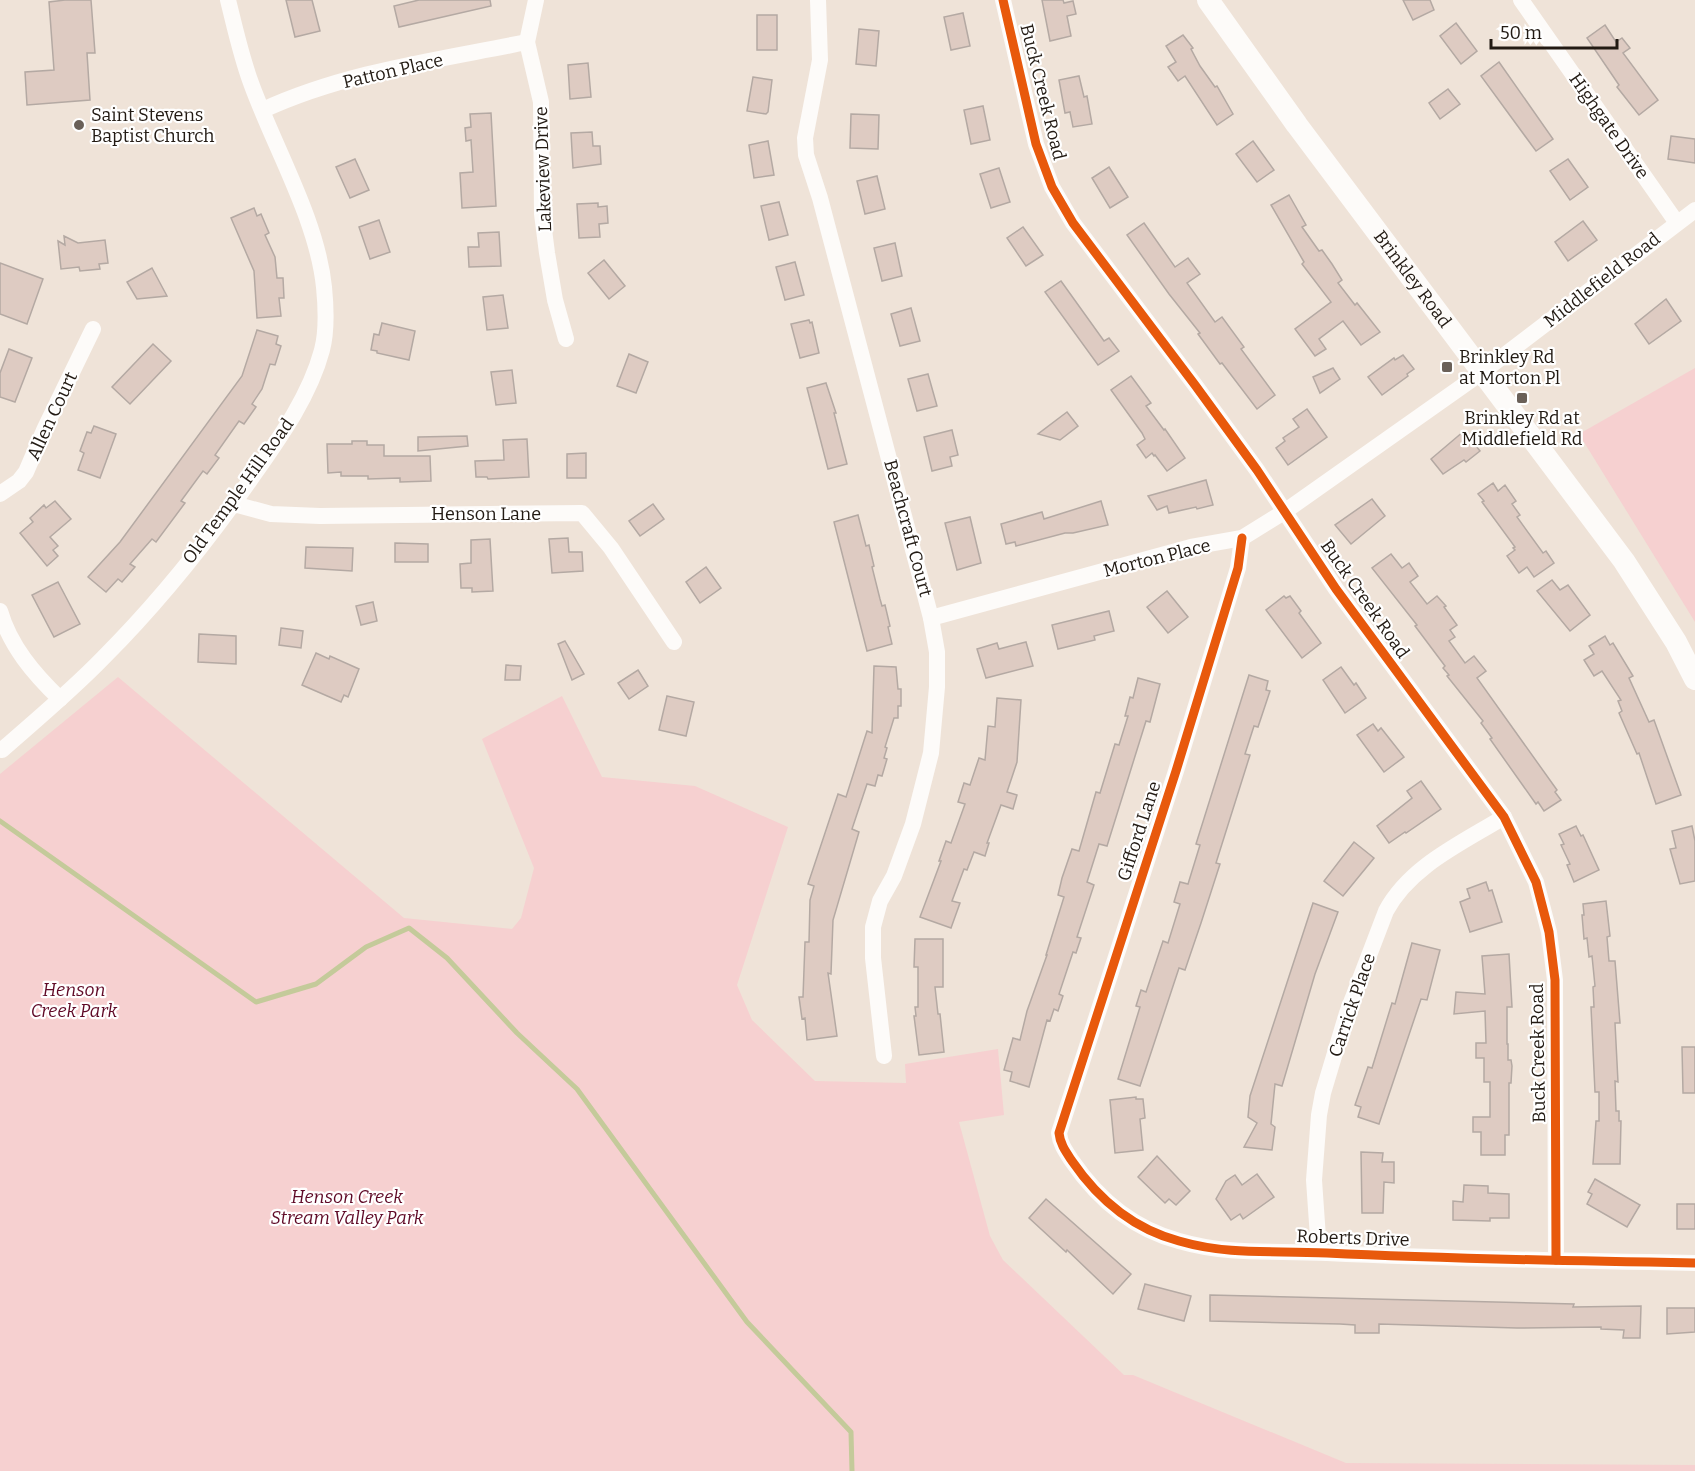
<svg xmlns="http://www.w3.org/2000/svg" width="1695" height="1471" font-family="Bitter,serif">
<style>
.green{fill:#f6d0d0}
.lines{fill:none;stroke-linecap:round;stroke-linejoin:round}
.stream{stroke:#c4ca9a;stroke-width:5}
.building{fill:#decbc2;stroke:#b4a9a3;stroke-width:1.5}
.street{stroke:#fdfbf9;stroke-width:16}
.secondary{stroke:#fdfbf9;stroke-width:22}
.cycleway-casing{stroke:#fff;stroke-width:13}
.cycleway{stroke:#e8590c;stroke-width:9}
.poi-dot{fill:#6a6058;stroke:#fff;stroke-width:2}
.labels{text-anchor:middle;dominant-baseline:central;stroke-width:4.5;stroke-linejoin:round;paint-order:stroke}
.street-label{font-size:18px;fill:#221a13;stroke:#fff}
.poi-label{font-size:18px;fill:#221a13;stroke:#fff;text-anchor:start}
.park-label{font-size:18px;font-style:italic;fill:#5f0926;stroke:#fff}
</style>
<rect width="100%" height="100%" fill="#efe3d8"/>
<!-- green -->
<g class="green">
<path d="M1695,368V622L1579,434Z"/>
<path d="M118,677L404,918L512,929L521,918L534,868L482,739L562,696L602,777L695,786L788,827L737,985L752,1020L815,1081L906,1083L905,1064L998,1049L1004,1115L959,1122L990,1236L1003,1260L1124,1375H1133L1346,1463L1695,1465V1471H0V774Z"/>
</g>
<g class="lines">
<!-- stream -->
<path class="stream" d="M0,821L256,1002L316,984L366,947L409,928L447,958L517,1033L577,1089L747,1322L851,1432L852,1471"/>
</g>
<!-- building -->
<g class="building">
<path d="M65,0H91L95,53H87L90,100L27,105L25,72L54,70L49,2Z"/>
<path d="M286,0H312L320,31L295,37Z"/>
<path d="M419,0H490L491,6L399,27L394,6Z"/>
<path d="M1042,0H1063L1064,3L1073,1L1076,14L1067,16L1071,36L1050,41Z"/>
<path d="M1403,0H1430L1434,10L1413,20Z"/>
<path d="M963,13L970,46L951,50L944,17Z"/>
<rect x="757" y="15" width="20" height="35"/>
<path d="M1456,23L1477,51L1461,64L1440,36Z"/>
<path d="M1605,25L1616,42L1622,38L1630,48L1623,53L1658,100L1639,115L1617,87L1619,85L1587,38Z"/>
<path d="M859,29L879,31L876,66L856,64Z"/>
<path d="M1183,35L1193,48L1191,49L1200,66L1215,87L1217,86L1233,114L1217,125L1185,76L1178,81L1168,67L1176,62L1166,46Z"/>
<path d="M1499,62L1553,139L1536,151L1481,76Z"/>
<path d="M588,63L591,97L570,99L568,65Z"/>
<path d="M1079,76L1084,97L1087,96L1092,124L1073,127L1070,112L1065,113L1059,80Z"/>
<path d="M753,77L772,80L768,112L766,114L747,111Z"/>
<path d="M1448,89L1460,104L1440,119L1429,103Z"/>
<path d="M983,106L990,140L971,144L964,110Z"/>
<path d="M491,113L496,206L462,208L460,173L473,172L471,140L466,141L465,128L471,127L470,114Z"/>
<path d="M851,114L879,115L878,149L850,148Z"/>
<path d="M592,132L593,146H600L601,164L573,168L571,133Z"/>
<path d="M1671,136L1695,139V163L1668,159Z"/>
<path d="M768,141L774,175L754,178L749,145Z"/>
<path d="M1253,141L1274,170L1257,182L1236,154Z"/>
<path d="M355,159L369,190L350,198L336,167Z"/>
<path d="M1568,159L1588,187L1570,200L1550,171Z"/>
<path d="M1109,167L1128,197L1110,208L1092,178Z"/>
<path d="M999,168L1010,202L991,208L980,174Z"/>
<path d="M877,176L885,209L865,214L857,181Z"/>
<path d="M1289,195L1306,225L1302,227L1319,251L1322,250L1332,264L1342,280L1338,283L1355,305L1357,303L1380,332L1361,345L1343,321L1319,339L1326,349L1315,356L1295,329L1331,302L1302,264L1304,262L1271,205Z"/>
<path d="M779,202L788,235L769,240L761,206Z"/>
<path d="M598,203V207L607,206L608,223L599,224L600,237L579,238L577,204Z"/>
<path d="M254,208L257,216L261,214L269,233L265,235L275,257L277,278H283L284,298H279L281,316L257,318L254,271L231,218Z"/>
<path d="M379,220L390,252L370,259L359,227Z"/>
<path d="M1583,221L1597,240L1568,261L1555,242Z"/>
<path d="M1144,223L1175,267L1188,258L1200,274L1187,283L1215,322L1222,317L1244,347L1241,349L1275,395L1257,409L1222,363L1220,364L1198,334L1200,333L1169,294L1127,235Z"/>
<path d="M1023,227L1043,255L1026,266L1007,238Z"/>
<path d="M499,232L501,266L469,267L468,247H479L478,233Z"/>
<path d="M64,236L78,243L105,240L108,263L99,264L100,269L80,271L79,267L61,269L58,241L65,245Z"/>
<path d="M895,243L902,276L882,281L874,248Z"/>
<path d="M604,260L625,286L609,299L588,273Z"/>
<path d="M795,262L804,295L785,300L776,267Z"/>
<path d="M0,263L43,279L27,324L0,314Z"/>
<path d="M152,268L167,296L137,299L127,282Z"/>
<path d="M1061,281L1104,341L1109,338L1119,351L1098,365L1045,292Z"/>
<path d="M503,295L508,328L487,330L483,297Z"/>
<path d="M1666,299L1681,321L1649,344L1635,324Z"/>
<path d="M911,308L920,341L900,346L891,314Z"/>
<path d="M809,320L810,323L812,322L819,353L800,358L791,324Z"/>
<path d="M382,323L415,331L409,360L377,353V351L371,350L374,334L379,335Z"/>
<path d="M257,330L278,336L276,344L281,346L275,365L270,364L262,389L252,404L256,407L244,424L239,421L215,455L219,458L207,474L203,471L181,501L185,503L156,542L152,539L130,564L135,567L122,582L118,579L106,592L88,577L120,542L242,376Z"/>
<path d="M153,344L171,361L130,404L112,387Z"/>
<path d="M9,349L32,358L15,402L0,397V373Z"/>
<path d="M629,354L648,362L636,393L617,386Z"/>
<path d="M1403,355L1414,369L1407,374L1408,376L1382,395L1368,377L1394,358L1395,360Z"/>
<path d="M1333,368L1340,379L1320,393L1313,377Z"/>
<path d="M512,370L516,403L496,405L491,372Z"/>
<path d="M928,374L937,406L917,411L908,379Z"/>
<path d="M1131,376L1151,403L1146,406L1164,430L1165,429L1185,458L1167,471L1155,455L1154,456L1152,453L1146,458L1137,445L1145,439L1142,433L1111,390Z"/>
<path d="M826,383L836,413H834L847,464L828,469L807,388Z"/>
<path d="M1307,409L1327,437L1288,465L1276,448L1285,441L1283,438L1299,427L1293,419Z"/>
<path d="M1067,412L1078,426L1060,440L1038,434Z"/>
<path d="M94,426L116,434L100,478L78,470L84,453L80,451L87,432L91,433Z"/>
<path d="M952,430L958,455L950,457L952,466L932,471L924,437Z"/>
<path d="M1464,431L1480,451L1466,462L1464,460L1443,474L1431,459Z"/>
<path d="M467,436L468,446L418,451V437Z"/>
<path d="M527,439L529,477L488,479L487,477H476L475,461L504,460L503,440Z"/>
<path d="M352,441H367V445H384V456H430L431,481L400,482V478L368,479V476H341V472L328,473L327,444H352Z"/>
<path d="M586,453V478H567V454Z"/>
<path d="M1206,480L1213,505L1197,509L1196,507L1169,513L1167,506L1157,510L1148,496Z"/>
<path d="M1493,483L1498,491L1505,485L1516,501L1512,504L1520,515L1517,517L1543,553L1546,551L1554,563L1534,577L1527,567L1519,573L1507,556L1515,550L1513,548L1515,547L1482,502L1484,501L1478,494Z"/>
<path d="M1372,499L1385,516L1351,544L1335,525Z"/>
<path d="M55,501L71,519L50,537L58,546L53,550L58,556L47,566L20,533L33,522L30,518L44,505L46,508Z"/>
<path d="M1101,501L1108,525L1073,533H1065L1016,546L1015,542L1006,544L1001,524L1042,512L1044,519Z"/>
<path d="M653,504L664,519L640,536L629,521Z"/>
<path d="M858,515L866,546L869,545L874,566L872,567L880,599L882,606L885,605L890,626L888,627L892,644L867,651L834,522Z"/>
<path d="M970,517L981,563L957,570L945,523Z"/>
<path d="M568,538L569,552H582L583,571L552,573L549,539Z"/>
<path d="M490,539L493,591L472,592V588H461L460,564L471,563V540Z"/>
<path d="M395,543L428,544V562H395Z"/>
<path d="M306,547L353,548L352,571L305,568Z"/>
<path d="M1391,554L1402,568L1409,563L1418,576L1410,582L1427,604L1437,596L1446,606L1444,607L1457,625L1450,630L1455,637L1449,641L1465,663L1474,656L1486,671L1477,678L1557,790L1555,792L1561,800L1544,811L1538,802L1536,804L1490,739L1492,738L1481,723L1483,721L1447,676L1449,675L1443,668L1445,666L1415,626L1417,625L1372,568Z"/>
<path d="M706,567L721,588L700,603L686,582Z"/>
<path d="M1552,580L1560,590L1568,585L1590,615L1570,631L1537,591Z"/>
<path d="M58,582L80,624L54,637L32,595Z"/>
<path d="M1167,591L1188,617L1168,633L1147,607Z"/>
<path d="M1284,596L1286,598L1290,596L1301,611L1299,613L1321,643L1302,658L1266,610Z"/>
<path d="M373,602L377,621L361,625L356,606Z"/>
<path d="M1109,611L1114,631L1094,636L1095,640L1058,649L1052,625Z"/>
<path d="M281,628L303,631L301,648L279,645Z"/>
<path d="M199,634L236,636V664L198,662Z"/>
<path d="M1605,636L1610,645L1613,643L1633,676L1629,678L1649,722L1654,720L1681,795L1656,804L1639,753L1637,754L1619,713L1622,711L1618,701L1621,700L1602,671L1594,676L1584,660L1594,654L1589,646Z"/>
<path d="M565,641L584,674L572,680L558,644Z"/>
<path d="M1026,642L1033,666L986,678L977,649L997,643L999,649Z"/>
<path d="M316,653L329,659L330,656L359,669L348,697L344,695L341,702L302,685Z"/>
<path d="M506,665L521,666L520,680H505Z"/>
<path d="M874,666L896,667L898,689H901V706H898V718H894L885,747L887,748L884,758L887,759L882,776L878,775L875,786L867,784L852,829L859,832L833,920L831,974L828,973L837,1036L807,1040L805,1018L802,1019L799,997H803L805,942H809L810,900L814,886L808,884L838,794L846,797L867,731L872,733Z"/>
<path d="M1341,667L1354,685L1356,683L1366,698L1345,713L1323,680Z"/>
<path d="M638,670L648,686L629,699L618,683Z"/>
<path d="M1249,675L1268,681L1266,690L1270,691L1258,727L1254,726L1245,754L1250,755L1216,863L1220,864L1201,923L1185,970L1179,968L1140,1086L1118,1079L1140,1007L1136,1006L1141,990L1146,992L1163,941L1168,943L1180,904L1174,902L1180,882L1188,884L1200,845L1196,844Z"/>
<path d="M1138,678L1160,684L1150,722L1146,721L1107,846L1099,844L1087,882L1094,885L1077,937L1081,938L1076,953L1073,952L1059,994L1063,996L1058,1011L1054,1009L1050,1021L1047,1020L1029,1087L1010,1081L1012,1072L1004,1070L1013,1038L1020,1040L1027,1011L1047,955H1046L1064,897L1058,895L1062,878L1072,849L1079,851L1096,792L1100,793L1115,744L1119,745L1128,716H1125L1130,697L1133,698Z"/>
<path d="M667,696L694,702L686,736L659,730Z"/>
<path d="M997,698L1021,700L1017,762L1007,792L1017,795L1013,809L1001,805L987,843H989L985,856L974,852L967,870L964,869L952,901L960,903L951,928L920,917L941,861H939L946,841L951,843L965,804L958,802L964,783L970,785L979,758L985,760L988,726L995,727Z"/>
<path d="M1373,724L1378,731L1381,728L1404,757L1384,772L1357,735Z"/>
<path d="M1421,781L1441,809L1406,833L1405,832L1389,843L1377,826L1412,798L1407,791Z"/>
<path d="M1576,826L1581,836L1583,835L1599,870L1574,882L1567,865L1570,864L1561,845L1564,844L1559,834Z"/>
<path d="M1692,826L1695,841V881L1680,884L1670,849L1676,848L1672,831Z"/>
<path d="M1354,842L1374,858L1343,896L1324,881Z"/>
<path d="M1486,882L1489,891L1492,890L1502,922L1470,932L1460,902L1470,898L1467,889Z"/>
<path d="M1606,901L1610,936L1607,937L1609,961H1615L1620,1023H1615L1618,1082L1615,1081L1616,1111H1619V1121H1621L1620,1164H1593L1596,1121H1599V1092H1595L1591,1007H1594L1593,987L1595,986L1592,956L1589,957L1587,938L1584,939L1582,915H1584L1583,904Z"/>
<path d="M1313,903L1338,912L1315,974L1282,1086L1275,1084L1271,1124L1275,1127L1272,1150L1244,1147L1257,1123L1248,1117L1250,1096Z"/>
<path d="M915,939H943V987H935L938,1014H940L944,1052L919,1055L914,1016H916L915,1007H918V967H914Z"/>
<path d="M1412,943L1440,950L1427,1000L1421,999L1379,1124L1358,1117L1361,1107L1355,1105L1368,1067L1372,1068L1392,1003L1395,1004Z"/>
<path d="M1509,954L1512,1007H1507V1044H1508V1060H1511L1512,1066L1511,1083H1509V1135H1505V1155H1481V1132H1473V1117H1490V1082H1484V1058H1476V1043H1486L1485,1011L1454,1014L1456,992L1485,994L1482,956Z"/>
<path d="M1682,1047H1695V1093H1683Z"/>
<path d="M1136,1097V1099H1143L1145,1118L1140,1119L1143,1150L1115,1153L1110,1100Z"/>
<path d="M1361,1152L1383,1153L1382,1162H1394V1183L1384,1182L1383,1213H1362Z"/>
<path d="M1157,1156L1190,1191L1176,1205L1169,1199L1165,1203L1138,1177Z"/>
<path d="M1257,1174L1274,1197L1243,1219L1240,1214L1231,1220L1216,1199L1226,1181L1235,1175L1242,1185Z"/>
<path d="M1595,1179L1640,1205L1627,1227L1587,1204L1592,1194L1588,1192Z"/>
<path d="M1464,1185L1488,1186V1193L1509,1194V1218H1490V1221L1453,1220V1201L1463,1202Z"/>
<path d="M1046,1199L1131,1274L1113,1294L1067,1250L1066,1252L1029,1218Z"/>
<rect x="1677" y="1204" width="18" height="25"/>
<path d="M1145,1284L1191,1296L1184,1321L1138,1309Z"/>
<path d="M1210,1295L1574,1304L1573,1307L1641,1306L1640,1338H1623L1624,1330L1601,1329V1327L1517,1328L1379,1324V1333H1355V1325L1340,1324L1210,1321Z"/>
<path d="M1667,1308H1695V1332L1667,1334Z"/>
</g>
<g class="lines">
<!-- street -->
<g class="street">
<path d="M536,0L527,42L541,102L542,214L547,253L555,300L566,339"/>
<path d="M818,0L820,60L805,138L806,155L820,198L931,618L937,652V687L931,753L913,824L894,876L880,901L873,927V958L884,1056"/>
<path d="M1003,0L1036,144L1052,187L1073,223L1195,385L1257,470L1336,589L1504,817L1536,882L1549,932L1555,980L1556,1260"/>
<path d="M1521,0L1677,223"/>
<path d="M263,110C345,72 438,60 527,42"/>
<path d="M0,494L19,481L26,472L45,428L93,329"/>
<path d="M234,504L271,514L320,516L582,513L611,548L674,642"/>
<path d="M1242,538L1238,568L1176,771L1059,1133C1060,1144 1066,1152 1072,1161C1098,1199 1134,1229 1179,1241C1231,1256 1275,1250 1327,1253C1450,1259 1572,1261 1695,1263"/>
<path d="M0,611C10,646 34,674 60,699"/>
<path d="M931,618L1191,547L1242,538L1284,512L1481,373L1695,210"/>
<path d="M2,750C36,720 71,691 103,658C159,602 210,538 255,473C281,436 310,395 322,350C327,331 326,307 324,287C317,219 274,147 251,83C241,56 235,28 228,0"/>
<path d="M1319,1252L1314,1180L1319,1115L1323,1093L1347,1013L1386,911C1410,866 1462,843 1504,817"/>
</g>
<!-- secondary -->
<path class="secondary" id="s1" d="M1208,0L1297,125L1624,561L1676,642L1695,679"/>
<defs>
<g id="cycleway">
<path d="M1003,0L1036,144L1052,187L1073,223L1195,385L1257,470L1336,589L1504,817L1536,882L1549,932L1555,980L1556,1260"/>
<path d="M1242,538L1238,568L1176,771L1059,1133C1060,1144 1066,1152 1072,1161C1098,1199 1134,1229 1179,1241C1231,1256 1275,1250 1327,1253C1450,1259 1572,1261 1695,1263"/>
</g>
</defs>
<!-- cycleway casing -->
<use href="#cycleway" class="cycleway-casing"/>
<!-- cycleway -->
<use href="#cycleway" class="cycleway"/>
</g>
<!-- markers -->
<g class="poi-dot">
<circle cx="79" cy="125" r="6"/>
<rect x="1441" y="361" width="12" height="12" rx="3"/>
<rect x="1516" y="392" width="12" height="12" rx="3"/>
</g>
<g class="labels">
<!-- street labels -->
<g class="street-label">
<text transform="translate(393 71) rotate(-13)">Patton Place</text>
<text transform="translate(1043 92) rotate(76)">Buck Creek Road</text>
<text transform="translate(1609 126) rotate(55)">Highgate Drive</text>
<text transform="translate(543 169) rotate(-92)">Lakeview Drive</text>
<text stroke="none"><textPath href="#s1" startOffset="346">Brinkley Road</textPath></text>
<text transform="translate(1602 280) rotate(-38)">Middlefield Road</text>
<text transform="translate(52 416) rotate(-65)">Allen Court</text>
<text transform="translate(238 491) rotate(-54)">Old Temple Hill Road</text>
<text x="486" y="514">Henson Lane</text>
<text transform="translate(908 528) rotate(75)">Beachcraft Court</text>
<text transform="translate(1157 558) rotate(-14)">Morton Place</text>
<text transform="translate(1365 599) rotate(55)">Buck Creek Road</text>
<text transform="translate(1139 831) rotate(-72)">Gifford Lane</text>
<text transform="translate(1352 1005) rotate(-71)">Carrick Place</text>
<text transform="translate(1538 1053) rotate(-91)">Buck Creek Road</text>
<text transform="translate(1353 1238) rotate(2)">Roberts Drive</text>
</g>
<!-- poi labels -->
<g class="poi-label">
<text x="91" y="115">Saint Stevens<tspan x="91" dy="21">Baptist Church</tspan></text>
<text x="1459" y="357">Brinkley Rd<tspan x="1459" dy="21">at Morton Pl</tspan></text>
<text x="1522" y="418" text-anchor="middle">Brinkley Rd at<tspan x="1522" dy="21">Middlefield Rd</tspan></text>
</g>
<!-- park labels -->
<g class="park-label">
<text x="74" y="990">Henson<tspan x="74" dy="21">Creek Park</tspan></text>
<text x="347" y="1197">Henson Creek<tspan x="347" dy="21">Stream Valley Park</tspan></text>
</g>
</g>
<!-- scale -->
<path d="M1491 39v9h126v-9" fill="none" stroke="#221a13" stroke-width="3"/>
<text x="1500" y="39" font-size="18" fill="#221a13" stroke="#ffffff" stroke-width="4.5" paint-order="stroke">50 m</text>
</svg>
